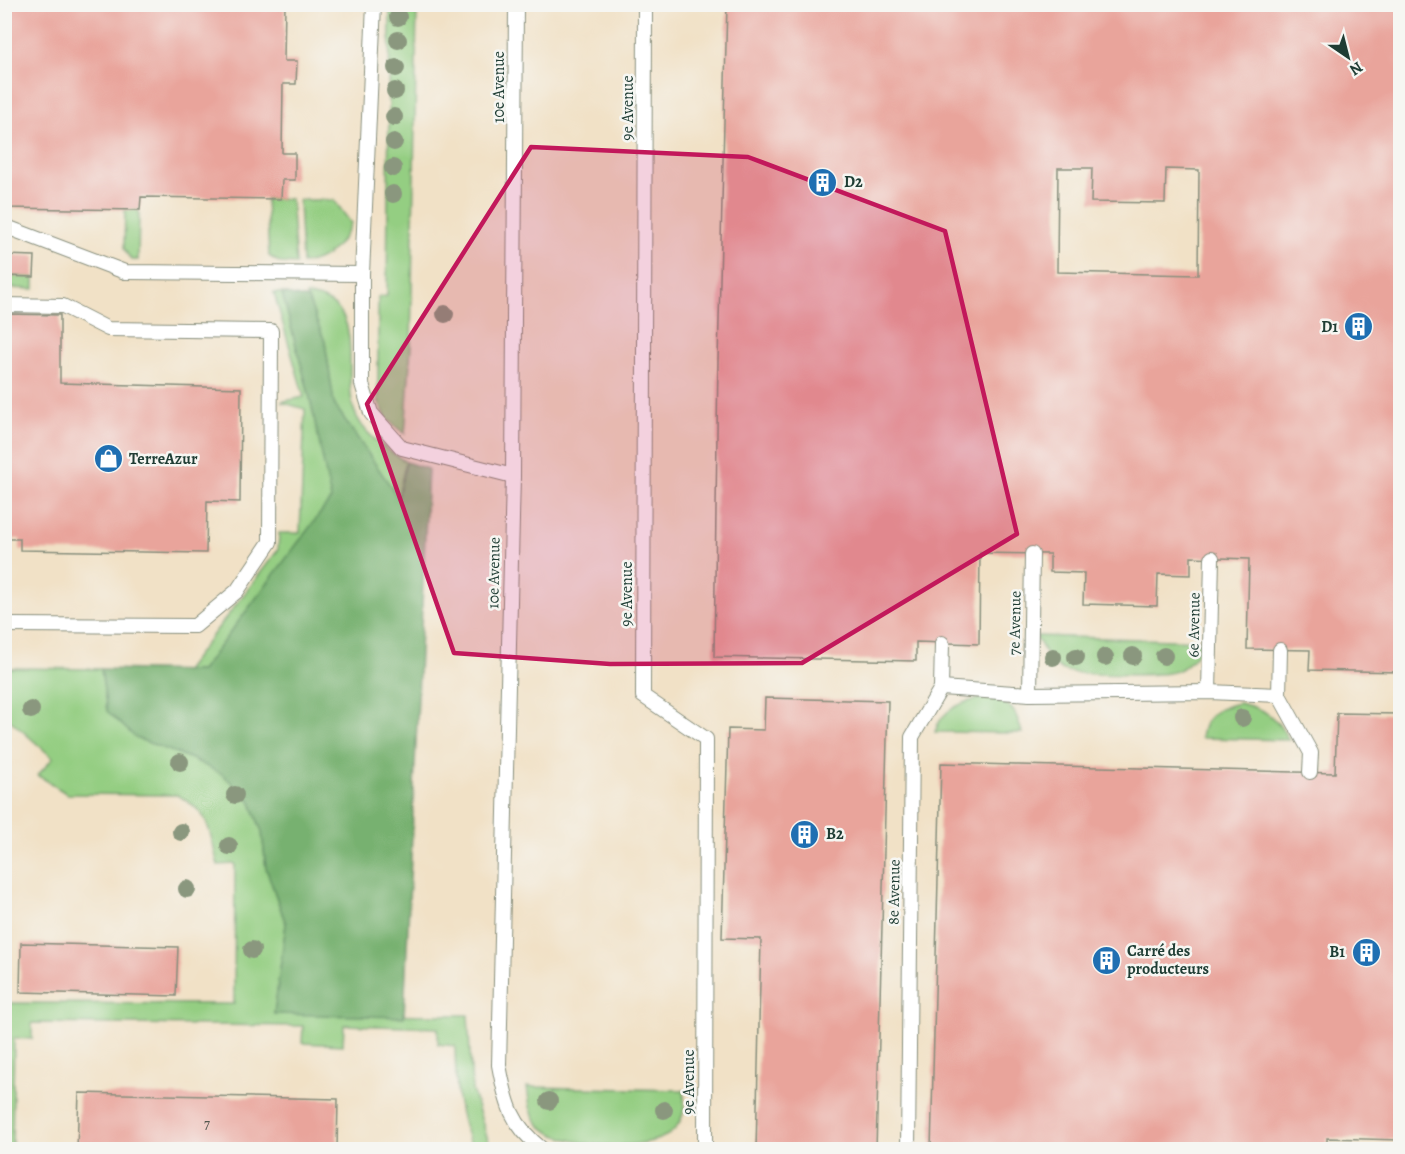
<svg xmlns="http://www.w3.org/2000/svg" width="1405" height="1154" font-family="Alegreya,serif">
<style>
.green{fill:#94ce82;stroke:#5a865b;stroke-width:1.5}
.forest{fill:#77b170;stroke:#4b7752;stroke-width:1.5}
.building{fill:#e9a49b;fill-rule:evenodd}
.lines{fill:none;stroke-linecap:round;stroke-linejoin:round}
.lane-casing{stroke:#888f7d;stroke-width:16}
.lane{stroke:#fff;stroke-width:14}
.tree{fill:#8a977e}
.marked{fill:#c2185b;fill-opacity:0.2;stroke:#c2185b;stroke-width:4.5;stroke-linejoin:round}
.labels{text-anchor:middle;dominant-baseline:central;stroke-width:5;stroke-linejoin:round;paint-order:stroke}
.number-label{font-size:14px;fill:#52574e}
.street-label{font-size:16px;fill:#1f3d34;stroke:#f6f6f2}
.poi-label{font-size:16px;font-weight:bold;fill:#1f3d34;stroke:#f6f6f2;text-anchor:start}
</style>
<rect width="100%" height="100%" fill="#f6f6f2"/>
<filter id="ink" filterUnits="userSpaceOnUse"><feTurbulence type="fractalNoise" baseFrequency=".0167" numOctaves="2"/><feDisplacementMap in="SourceGraphic" scale="12" xChannelSelector="R" yChannelSelector="G"/><feConvolveMatrix kernelMatrix="1 2 1 2 8 2 1 2 1" color-interpolation-filters="sRGB"/></filter>
<filter id="wash" filterUnits="userSpaceOnUse"><feTurbulence type="fractalNoise" baseFrequency=".008" numOctaves="4" result="noise"/><feDisplacementMap in="SourceGraphic" scale="24" xChannelSelector="R" yChannelSelector="G"/><feGaussianBlur stdDeviation="1.35" result="paint"/><feColorMatrix in="noise" values="0 0 0 0 0 0 0 0 0 0 0 0 0 0 0 0 0 1.4 0 .05"/><feComposite in="paint" operator="in"/></filter>
<g filter="url(#wash)">
<rect width="100%" height="100%" fill="#f1e1c6"/>
<!-- green -->
<g class="green">
<path d="M4,5H8L7,69H4Z"/>
<path d="M390,5H417L411,347L405,434L387,419L378,400V297L387,296Z"/>
<path d="M266,199H291L296,264L280,263L269,256Z"/>
<path d="M299,200H334L351,223C343,243 326,263 302,263Z"/>
<path d="M125,210H139L138,260H131L124,249Z"/>
<path d="M5,276L34,277V289L5,288Z"/>
<path d="M274,293H282L310,398L332,499L201,671H185L278,550L279,533H300L305,409L281,402L304,397Z"/>
<path d="M306,295C370,301 341,369 354,410C362,434 386,449 406,462L398,498L334,404L325,342Z"/>
<path d="M1036,636L1206,641C1198,652 1188,669 1173,672C1159,676 1071,676 1061,669C1049,662 1042,647 1036,636Z"/>
<path d="M5,668L101,669L107,711L223,774L250,800L262,832L266,868L286,924L274,1014L468,1015L472,1090L491,1149H473C456,1111 456,1087 455,1046L438,1044V1028L344,1025L343,1045L302,1043L303,1026L32,1023V1039L14,1038L12,1149H5V1003L234,1004L235,864L218,865C208,829 212,813 177,795L67,794L38,775L53,758L10,720L5,726Z"/>
<path d="M988,697C1011,703 1016,709 1022,733L935,732C942,707 965,701 988,697Z"/>
<path d="M1239,703C1266,709 1275,716 1289,740L1201,738C1203,715 1219,707 1239,703Z"/>
<path d="M527,1087L684,1090C685,1105 685,1117 675,1129C654,1154 556,1149 537,1122C529,1111 529,1099 527,1087Z"/>
</g>
<!-- forest -->
<path class="forest" d="M282,293L308,299L325,342L334,404L398,497L406,462L428,469L404,1017L274,1014L286,924L266,868L262,832L250,800L222,774L192,759L136,738L107,711L101,669L201,671L331,499L310,398Z"/>
<g id="blocks">
<!-- building -->
<g class="building">
<path d="M8,4H285L284,61H297L296,84H283L282,153H295V180H282L281,199L141,197L140,210L4,208Z"/>
<path d="M727,4H1400V672L1309,670L1310,650L1247,649L1249,559L1191,557V575L1158,574L1157,606L1083,604L1084,573L1050,572V554L980,553L979,644L916,642V661L714,657L718,360ZM1058,168H1092L1091,202L1165,203L1166,169L1199,170L1198,275L1057,272Z"/>
<path d="M4,255L35,256L34,277L4,276Z"/>
<path d="M4,314L60,315V383L241,388L240,502L207,501L206,553L20,550V539H4Z"/>
<path d="M765,698L888,701L876,1150H756L761,939L722,938L728,729L764,730Z"/>
<path d="M1337,713L1400,714V1140L1327,1138V1150H931L941,763L1335,773Z"/>
<path d="M21,943L178,947L176,996L20,992Z"/>
<path d="M79,1093L338,1099L337,1150H77Z"/>
</g>
</g>
</g>
<g filter="url(#ink)">
<use href="#blocks" fill-opacity="0" stroke="#888f7d" stroke-width="1.5"/>
<g class="lines">
<defs>
<g id="lane">
<path d="M374,4L362,274V384L371,413L402,448L513,476"/>
<path d="M516,4L513,476L499,1065C506,1103 511,1125 543,1150"/>
<path d="M645,4L643,696L706,739L705,1150"/>
<path d="M4,226L125,272L362,274"/>
<path d="M4,305L63,306L108,329L271,331L270,542L237,591L195,626L4,625"/>
<path d="M1280,650L1279,695L1311,753L1310,772"/>
<path d="M941,688L1030,694L1209,692L1279,695"/>
<path d="M1209,692L1212,558"/>
<path d="M1030,694L1032,554"/>
<path d="M908,1150L912,737L941,688L942,643"/>
</g>
</defs>
<!-- lane casing -->
<use href="#lane" class="lane-casing"/>
<!-- lane -->
<use href="#lane" class="lane"/>
</g>
<!-- trees -->
<g class="tree">
<circle cx="398" cy="17" r="9"/>
<circle cx="398" cy="40" r="9"/>
<circle cx="396" cy="68" r="9"/>
<circle cx="395" cy="91" r="9"/>
<circle cx="394" cy="117" r="9"/>
<circle cx="394" cy="142" r="9"/>
<circle cx="393" cy="168" r="9"/>
<circle cx="393" cy="194" r="9"/>
<circle cx="445" cy="314" r="9"/>
<circle cx="1133" cy="656" r="9"/>
<circle cx="1164" cy="656" r="9"/>
<circle cx="1053" cy="657" r="9"/>
<circle cx="1076" cy="657" r="9"/>
<circle cx="1105" cy="657" r="9"/>
<circle cx="31" cy="710" r="9"/>
<circle cx="1242" cy="718" r="9"/>
<circle cx="180" cy="762" r="9"/>
<circle cx="235" cy="795" r="9"/>
<circle cx="181" cy="832" r="9"/>
<circle cx="229" cy="846" r="9"/>
<circle cx="187" cy="889" r="9"/>
<circle cx="252" cy="950" r="9"/>
<circle cx="549" cy="1101" r="9"/>
<circle cx="664" cy="1110" r="9"/>
</g>
</g>
<!-- marked area -->
<path class="marked" d="M531,147L748,157L945,231L1017,534L802,663L610,664L454,653L367,404Z"/>
<!-- icons -->
<defs>
<symbol id="building-disc" viewBox="-11 -11 22 22"><circle r="9.5" fill="#1f6fb2" stroke="#f6f6f2"/><path d="M-4-6H4V6H1V3H-1V6H-4ZM-2.5-4.3h1.7v1.8h-1.7ZM.8-4.3h1.7v1.8H.8ZM-2.5-1h1.7V.8h-1.7ZM.8-1h1.7V.8H.8Z" fill="#fff"/></symbol>
<symbol id="shop-disc" viewBox="-11 -11 22 22"><circle r="9.5" fill="#1f6fb2" stroke="#f6f6f2"/><path d="M-5-2.5h2.3a2.7 3.5 0 0 1 5.4 0H5L5.5 6h-11ZM-1.5-2.5h3a1.5 2.3 0 0 0-3 0Z" fill="#fff"/></symbol>
</defs>
<g fill-rule="evenodd">
<use href="#building-disc" x="806" y="166" width="33" height="33"/>
<use href="#building-disc" x="1342" y="310" width="33" height="33"/>
<use href="#shop-disc" x="92" y="442" width="33" height="33"/>
<use href="#building-disc" x="788" y="818" width="33" height="33"/>
<use href="#building-disc" x="1350" y="936" width="33" height="33"/>
<use href="#building-disc" x="1090" y="944" width="33" height="33"/>
</g>
<g class="labels">
<!-- number labels -->
<g class="number-label">
<text x="207" y="1124">7</text>
</g>
<!-- street labels -->
<g class="street-label">
<text transform="translate(499 87) rotate(-90)">10e Avenue</text>
<text transform="translate(628 108) rotate(-90)">9e Avenue</text>
<text transform="translate(494 573) rotate(-89)">10e Avenue</text>
<text transform="translate(627 594) rotate(-90)">9e Avenue</text>
<text transform="translate(1015 623) rotate(-89)">7e Avenue</text>
<text transform="translate(1194 625) rotate(-89)">6e Avenue</text>
<text transform="translate(894 892) rotate(-89)">8e Avenue</text>
<text transform="translate(689 1082) rotate(-90)">9e Avenue</text>
</g>
<!-- poi labels -->
<g class="poi-label">
<text x="844" y="182">D2</text>
<text x="1338" y="327" text-anchor="end">D1</text>
<text x="129" y="459">TerreAzur</text>
<text x="826" y="834">B2</text>
<text x="1127" y="951">Carré des<tspan x="1127" dy="18">producteurs</tspan></text>
<text x="1345" y="952" text-anchor="end">B1</text>
</g>
</g>
<!-- margin -->
<rect width="1405" height="1154" fill="none" stroke="#f6f6f2" stroke-width="24"/>
<!-- north arrow -->
<g transform="translate(1348 57) rotate(145)" stroke="#f6f6f2" stroke-width="4.5" paint-order="stroke">
<path d="M0-4.5L10 22L0 15L-10 22Z" fill="#1f3d34"/>
<text y="-9" font-size="16" font-weight="bold" text-anchor="middle" fill="#1f3d34">N</text>
</g>
</svg>
